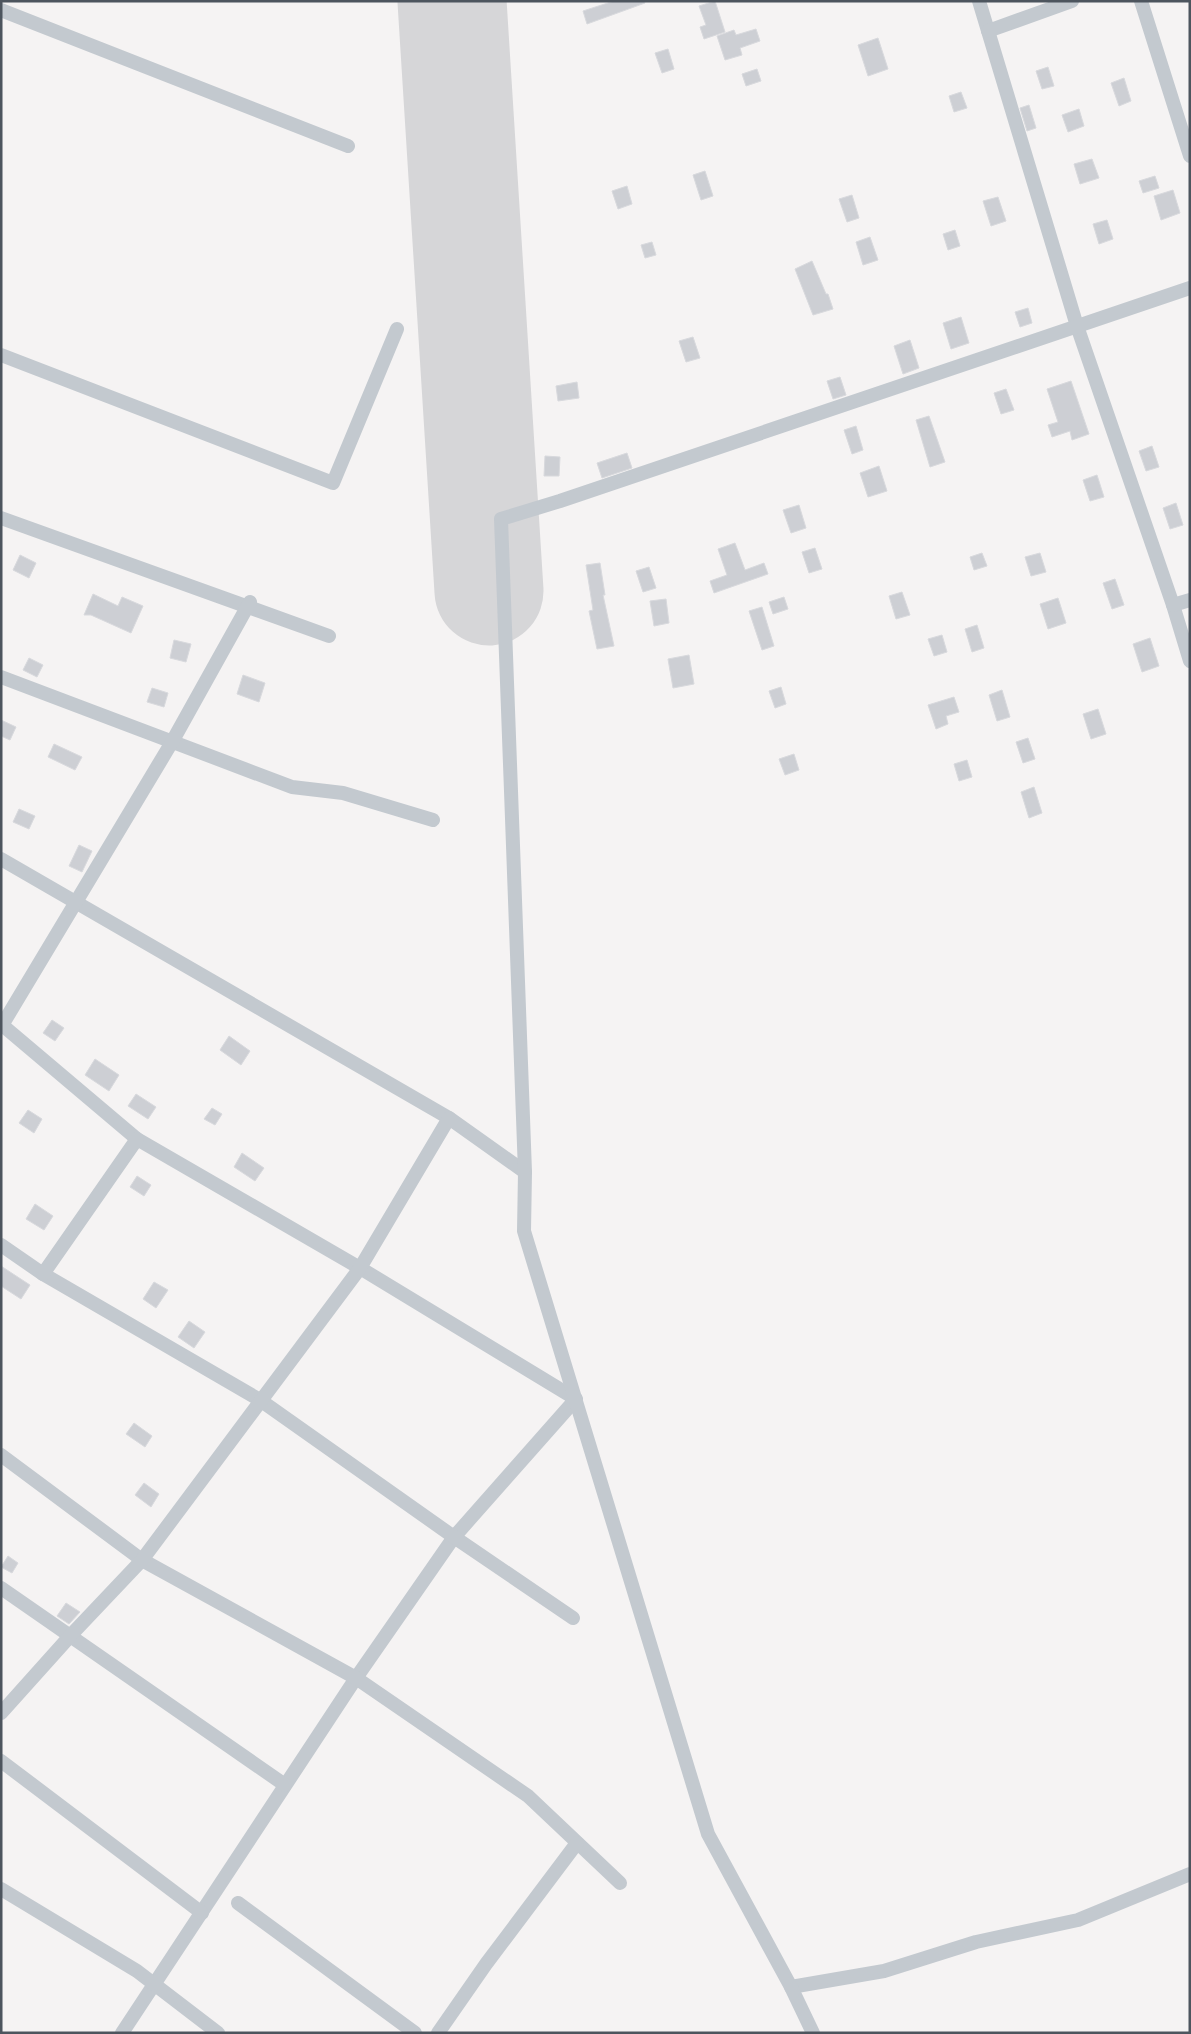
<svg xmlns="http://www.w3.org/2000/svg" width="1191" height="2034" font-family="'Sofia Sans Condensed',sans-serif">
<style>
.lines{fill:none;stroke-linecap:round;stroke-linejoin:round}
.runway{stroke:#d6d6d8;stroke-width:109}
.building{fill:#cdcfd4;stroke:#d8d9dd}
.minor{stroke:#c3c9cf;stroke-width:14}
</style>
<rect width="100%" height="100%" fill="#f5f3f3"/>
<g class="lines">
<!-- runway -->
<path class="runway" d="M452,1L489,591"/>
</g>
<!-- building -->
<g class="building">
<path d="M614,1H644L645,3L587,24L583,11Z"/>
<path d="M715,1L725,32L704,39L700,27L706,25L699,6Z"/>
<path d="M756,29L760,41L740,48L742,55L725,60L717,36L734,30L736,35Z"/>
<path d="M878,38L888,69L868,76L858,45Z"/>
<path d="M668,49L674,69L662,73L655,53Z"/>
<path d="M1048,67L1054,86L1042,89L1036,71Z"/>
<path d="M757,69L761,81L746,86L742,74Z"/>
<path d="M1124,78L1131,101L1119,106L1111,83Z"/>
<path d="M961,92L967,108L954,112L949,96Z"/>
<path d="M1029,105L1036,128L1027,131L1020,108Z"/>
<path d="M1079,109L1084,126L1068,132L1062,115Z"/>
<path d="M1092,159L1099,178L1080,184L1074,164Z"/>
<path d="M705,171L713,196L701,200L693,175Z"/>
<path d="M1155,176L1159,188L1143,193L1139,181Z"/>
<path d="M627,186L632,204L618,209L612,191Z"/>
<path d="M1173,190L1180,213L1161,220L1154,196Z"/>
<path d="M852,195L859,218L847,222L839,199Z"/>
<path d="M998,197L1006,221L991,226L983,201Z"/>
<path d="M1107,220L1113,239L1099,244L1093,224Z"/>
<path d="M955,230L960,246L948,250L943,234Z"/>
<path d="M870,237L878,260L863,265L856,242Z"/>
<path d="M652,242L656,255L645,258L641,245Z"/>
<path d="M812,261L826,294H828L833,309L813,315L795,269Z"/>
<path d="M1028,308L1032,323L1020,327L1015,312Z"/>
<path d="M961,317L969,343L951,349L943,323Z"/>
<path d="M693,337L700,358L686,362L679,341Z"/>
<path d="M910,340L919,368L903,374L894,346Z"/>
<path d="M840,377L846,395L833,399L827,381Z"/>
<path d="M1071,381L1089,434L1072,440L1070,431L1052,437L1048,425L1058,422L1047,389Z"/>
<path d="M577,382L579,398L558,401L556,386Z"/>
<path d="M1006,389L1014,410L1001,414L994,393Z"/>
<path d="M929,416L945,462L930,467L916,420Z"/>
<path d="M856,426L863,450L852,454L844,430Z"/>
<path d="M1152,446L1159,467L1146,471L1139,451Z"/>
<path d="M627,453L632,468L602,478L597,463Z"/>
<path d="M545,456L560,457L559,476H544Z"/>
<path d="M879,466L887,491L868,497L860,473Z"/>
<path d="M1097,475L1104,497L1090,501L1083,480Z"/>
<path d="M1176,503L1183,525L1170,529L1163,508Z"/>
<path d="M799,505L806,528L791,533L783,510Z"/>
<path d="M735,543L745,570L764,563L768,574L714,593L710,581L727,575L718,549Z"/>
<path d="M815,548L822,569L809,573L802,552Z"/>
<path d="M982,553L987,566L974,570L970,557Z"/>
<path d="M1040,553L1046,572L1031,576L1025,557Z"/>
<path d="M20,555L36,563L29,578L13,570Z"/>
<path d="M600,563L605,595H603L614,646L597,649L589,611L593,610L586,565Z"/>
<path d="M649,567L656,588L643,592L636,571Z"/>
<path d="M1115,579L1124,605L1112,609L1103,583Z"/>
<path d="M902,592L910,615L896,619L889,596Z"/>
<path d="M93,594L118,606L122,597L143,606L131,633L91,615H84Z"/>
<path d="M784,597L788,609L773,614L769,602Z"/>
<path d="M1058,598L1066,623L1048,629L1040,604Z"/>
<path d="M666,599L669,623L654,626L650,601Z"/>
<path d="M762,607L774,646L762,650L749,611Z"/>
<path d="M977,625L984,648L972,652L965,629Z"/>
<path d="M942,635L947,652L934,656L928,639Z"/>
<path d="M1150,638L1159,666L1142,672L1133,644Z"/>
<path d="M174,640L191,644L186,662L170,658Z"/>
<path d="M689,655L694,684L673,688L668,659Z"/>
<path d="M29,658L43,665L37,677L23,670Z"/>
<path d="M243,675L265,683L259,702L237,694Z"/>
<path d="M781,687L786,704L775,708L769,691Z"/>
<path d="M152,688L168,693L164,707L147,702Z"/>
<path d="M1002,690L1010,717L997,721L989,695Z"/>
<path d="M954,697L959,712L946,716L948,724L936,729L928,705Z"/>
<path d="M1098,709L1106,734L1091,739L1083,714Z"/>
<path d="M1,720L16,727L10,740L1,736Z"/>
<path d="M1028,738L1035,759L1023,763L1016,742Z"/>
<path d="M54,744L82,757L75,770L48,757Z"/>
<path d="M794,754L799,770L785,775L779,759Z"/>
<path d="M967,760L972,777L959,781L954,764Z"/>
<path d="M1034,787L1042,813L1029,818L1021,792Z"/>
<path d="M19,809L35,816L29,829L13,822Z"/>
<path d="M79,845L92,851L82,872L69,866Z"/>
<path d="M52,1020L64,1028L55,1041L43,1033Z"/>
<path d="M229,1036L250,1051L241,1065L220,1050Z"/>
<path d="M95,1059L119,1075L109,1091L85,1075Z"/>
<path d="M136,1094L156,1107L148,1119L128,1106Z"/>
<path d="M212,1108L222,1114L215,1125L204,1119Z"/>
<path d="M28,1110L42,1119L34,1133L19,1123Z"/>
<path d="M242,1153L264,1168L255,1181L234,1167Z"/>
<path d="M137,1176L151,1185L144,1196L130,1187Z"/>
<path d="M35,1204L53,1216L44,1230L26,1219Z"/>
<path d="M1,1266L30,1285L21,1299L1,1286Z"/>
<path d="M154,1282L168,1290L156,1308L143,1299Z"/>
<path d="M189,1321L205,1332L194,1348L178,1337Z"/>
<path d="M134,1423L152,1436L145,1447L126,1434Z"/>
<path d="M144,1483L159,1494L151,1507L135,1495Z"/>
<path d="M8,1556L18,1563L12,1573L1,1567Z"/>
<path d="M66,1603L80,1612L69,1624L57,1616Z"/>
</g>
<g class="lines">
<!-- minor -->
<g class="minor">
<path d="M979,1L1077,326L1173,605L1190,661"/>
<path d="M1141,1L1190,156"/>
<path d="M1,10L348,146"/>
<path d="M988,31L1072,1"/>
<path d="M1,355L333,483L397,329"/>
<path d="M1,518L329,636"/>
<path d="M1173,605L1190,600"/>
<path d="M1,677L292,787L343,793L433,820"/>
<path d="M1,859L449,1118"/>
<path d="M1,1024L137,1139L360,1268L576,1399L454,1537L356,1678L122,2033"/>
<path d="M1,1027L172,742L250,602"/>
<path d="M1,1245L43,1274L260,1400L454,1537L573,1618"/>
<path d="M43,1274L137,1139"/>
<path d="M1,1455L142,1560L356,1678L528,1796L620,1883"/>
<path d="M1,1588L285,1785"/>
<path d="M1,1713L71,1635L142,1560L360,1268L449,1118L525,1172"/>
<path d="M1,1761L202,1913"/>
<path d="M1,1889L137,1971L218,2033"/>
<path d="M238,1903L415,2033"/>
<path d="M791,1987L884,1971L976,1942L1078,1920L1190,1874"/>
<path d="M438,2033L486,1964L577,1843"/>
<path d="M813,2033L791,1987L708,1834L524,1231L525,1172L501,519L560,501L1190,288"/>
</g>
</g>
<!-- border -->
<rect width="1191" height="2034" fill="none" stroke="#4d555e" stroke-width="5"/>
</svg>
